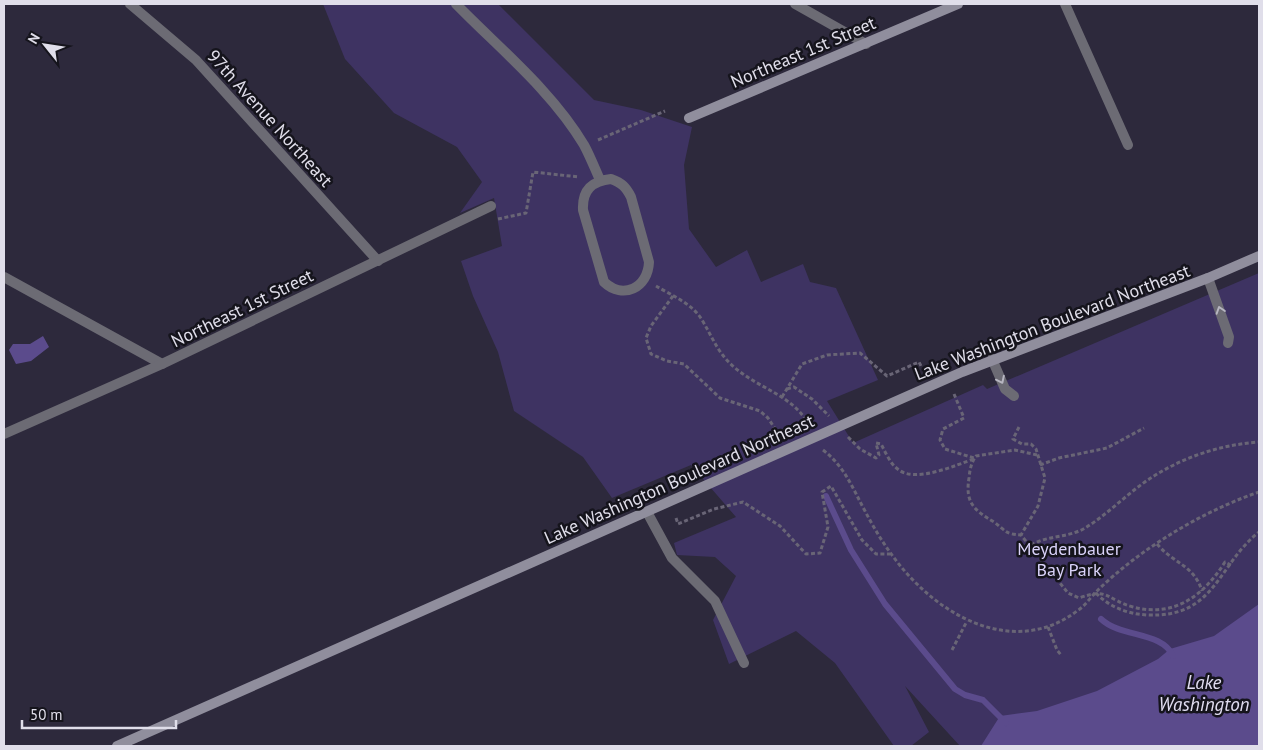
<svg xmlns="http://www.w3.org/2000/svg" width="1263" height="750" font-family="'PT Sans',sans-serif">
<style>
.green{fill:#3e3362}
.water{fill:#5b4b8c}
.lines{fill:none;stroke-linecap:round;stroke-linejoin:round}
.stream{stroke:#5b4b8c;stroke-width:6}
.path{stroke:#696576;stroke-width:3;stroke-dasharray:4 2.5;stroke-linecap:butt}
.lane{stroke:#6c6b74;stroke-width:10}
.street{stroke:#6c6b74;stroke-width:10}
.secondary{stroke:#908e9d;stroke-width:10}
.oneway{stroke:#b7b6c1}
.labels{text-anchor:middle;dominant-baseline:central;stroke-width:5;stroke-linejoin:round;paint-order:stroke}
.street-label{font-size:18px;fill:#e0deea;stroke:#15141c}
.park-label{font-size:18px;fill:#dad3fa;stroke:#15141c}
.water-label{font-size:19px;font-style:italic;fill:#e1ddf1;stroke:#15141c}
</style>
<rect width="100%" height="100%" fill="#2d293c"/>
<!-- green -->
<path class="green" d="M323,4H498L594,100L641,110L692,127L684,165L689,229L716,267L747,250L761,282L803,264L810,282L836,288L878,380L827,401L853,443L983,385L987,389L1259,273V746H960L905,686L929,732L911,746H894L835,663L796,631L729,664L713,620L736,576L715,557L677,555L674,543L736,517L691,465L612,498L583,457L514,411L498,352L473,296L461,261L502,246L494,198L460,213L482,182L457,147L394,113L345,59Z"/>
<!-- water -->
<g class="water">
<path d="M43,336L49,347L31,361L16,364L9,350L13,344H30Z"/>
<path d="M1259,604V746H981L1000,716L1037,711L1097,691L1158,659L1170,649L1214,636Z"/>
</g>
<g class="lines">
<!-- stream -->
<g class="stream">
<path d="M826,496L851,550L885,604L955,689L965,695L983,700L1006,723"/>
<path d="M1101,619C1121,638 1162,631 1173,656"/>
</g>
<!-- path -->
<g class="path">
<path d="M598,140L665,111"/>
<path d="M498,219L526,213L533,172L579,177"/>
<path d="M656,286C671,295 693,304 702,320C713,338 717,352 734,367C759,389 793,395 809,425"/>
<path d="M673,296L651,326L646,338L651,354L667,361L684,364L720,398L760,411L768,418L781,438"/>
<path d="M787,389L794,387L812,399L829,416"/>
<path d="M954,394L964,418L943,429L940,440L945,449L974,458"/>
<path d="M782,397L802,364L827,355L860,353L887,376L919,362L922,368"/>
<path d="M1019,427L1013,439L1022,444H1031L1036,449L1045,478L1038,506L1021,535"/>
<path d="M848,437L860,449L876,458L879,455L876,443L881,444C886,453 890,464 899,470C916,483 956,465 974,459"/>
<path d="M823,450C845,467 852,487 865,511C879,538 896,564 918,585C961,627 1024,651 1077,611C1085,606 1090,598 1096,592C1107,581 1120,570 1133,560C1170,532 1215,507 1259,492"/>
<path d="M1037,455L1015,450L976,456C971,463 970,469 969,478C965,503 974,510 994,522C1006,531 1005,534 1021,535L1068,593L1079,598C1109,587 1107,600 1133,607C1175,618 1204,595 1225,562L1231,565"/>
<path d="M1040,465L1059,458L1107,448L1144,428"/>
<path d="M676,518L678,524L714,509L743,502L780,526L806,554L820,553L828,527L822,492L831,486L862,540L876,554H890"/>
<path d="M1157,544C1174,564 1194,565 1202,591"/>
<path d="M1031,545C1048,535 1068,538 1085,528C1105,516 1123,498 1142,484C1177,459 1217,445 1259,442"/>
<path d="M1096,593C1109,607 1128,614 1147,615C1216,618 1217,565 1259,532"/>
<path d="M1048,627L1057,650L1061,655"/>
<path d="M952,650L967,621"/>
</g>
<!-- lane -->
<g class="lane">
<path d="M456,4C499,48 552,91 584,145C590,156 595,169 600,180"/>
<path d="M1065,4L1128,145"/>
<path d="M611,179C622,183 626,187 631,197L649,262C648,288 623,300 604,282L583,210C582,190 592,181 611,179Z"/>
<path d="M1208,278L1229,337L1228,343"/>
<path d="M992,359L1005,389L1014,396"/>
<path d="M647,512L672,558L715,601L744,663"/>
</g>
<!-- street -->
<g class="street">
<path d="M130,4L196,60L378,261"/>
<path d="M795,4L866,44"/>
<path d="M4,277L162,364"/>
<path d="M4,434L162,364L491,206"/>
</g>
<!-- secondary -->
<g class="secondary">
<path d="M689,118L958,4"/>
<path d="M117,746L962,372L1208,278L1259,256"/>
</g>
</g>
<!-- one-way arrows -->
<defs><path id="oneway-chevron" d="M-2-3.5L2.5 0L-2 3.5" fill="none" stroke-width="1.6" stroke-linecap="round" stroke-linejoin="round" transform="scale(1.25)"/></defs>
<g class="oneway">
<use href="#oneway-chevron" transform="translate(1220 310) rotate(-108)"/>
<use href="#oneway-chevron" transform="translate(1001 380) rotate(64)"/>
</g>
<g class="labels">
<!-- street labels -->
<g class="street-label">
<text transform="translate(803 52) rotate(-23)">Northeast 1st Street</text>
<text transform="translate(270 118) rotate(48)">97th Avenue Northeast</text>
<text transform="translate(242 308) rotate(-26)">Northeast 1st Street</text>
<text transform="translate(1052 322) rotate(-21)">Lake Washington Boulevard Northeast</text>
<text transform="translate(679 479) rotate(-24)">Lake Washington Boulevard Northeast</text>
</g>
<!-- park labels -->
<g class="park-label">
<text x="1069" y="548">Meydenbauer<tspan x="1069" dy="21">Bay Park</tspan></text>
</g>
<!-- water labels -->
<g class="water-label">
<text x="1204" y="682">Lake<tspan x="1204" dy="22">Washington</tspan></text>
</g>
</g>
<!-- border -->
<rect width="1263" height="750" fill="none" stroke="#e0deea" stroke-width="10"/>
<!-- north arrow -->
<g transform="translate(45 45) rotate(300)" stroke="#15141c" stroke-width="4" paint-order="stroke">
<path d="M0-4L9 19L0 12L-9 19Z" fill="#e0deea"/>
<text y="-8" font-size="14" font-weight="bold" text-anchor="middle" fill="#e0deea">N</text>
</g>
<!-- scale -->
<path d="M22 720v8h154v-8" fill="none" stroke="#e0deea" stroke-width="2.5"/>
<text x="30" y="720" font-size="15" fill="#e0deea" stroke="#15141c" stroke-width="4" paint-order="stroke">50 m</text>
</svg>
